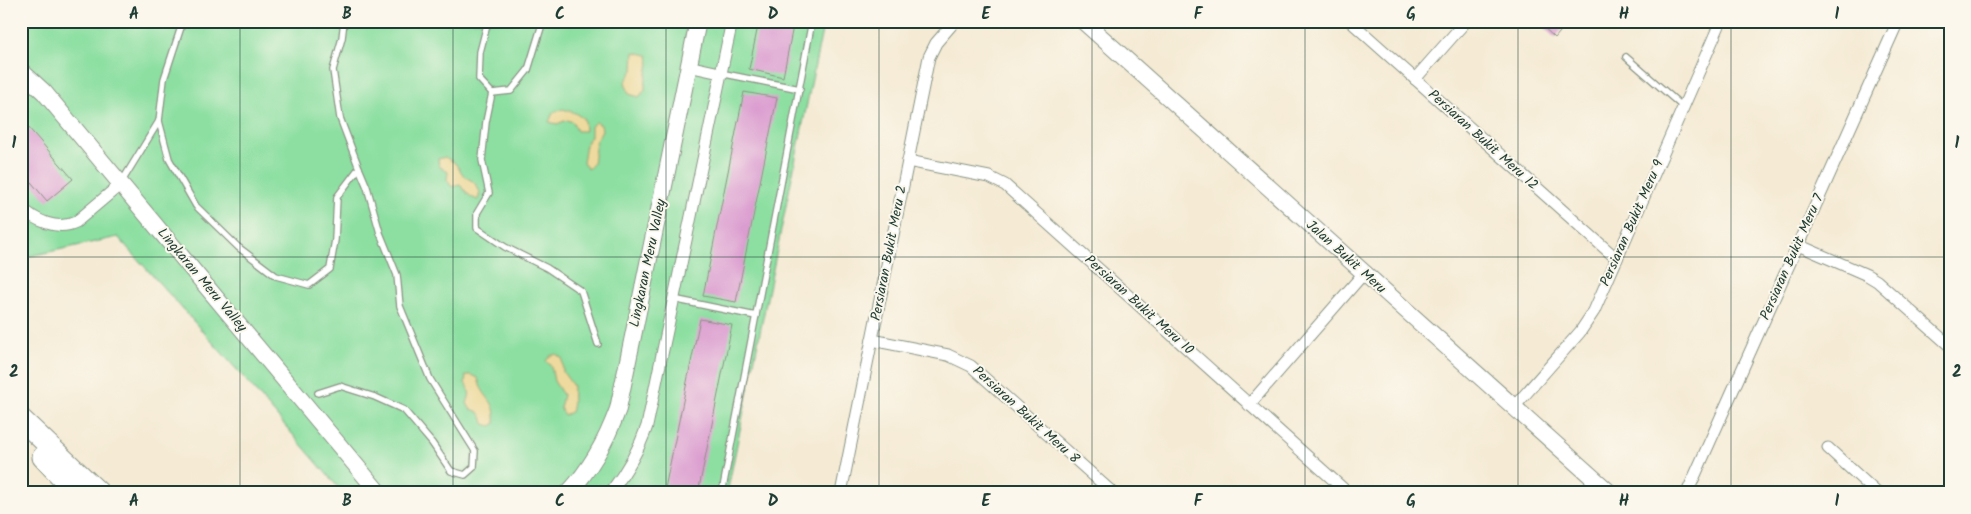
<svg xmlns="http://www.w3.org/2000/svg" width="1971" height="514" font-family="Kalam,sans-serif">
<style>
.green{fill:#8cdfa1;stroke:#568e6a}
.sand{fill:#eeda9e;stroke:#868c69}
.building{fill:#db9dd0}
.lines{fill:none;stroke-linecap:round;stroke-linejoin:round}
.lane-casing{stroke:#8a9484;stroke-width:8}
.street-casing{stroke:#8a9484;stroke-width:13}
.secondary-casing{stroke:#8a9484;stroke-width:18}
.highway-casing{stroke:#8a9484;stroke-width:23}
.lane{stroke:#fff;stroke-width:5.5}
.street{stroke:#fff;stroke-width:11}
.secondary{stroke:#fff;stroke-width:16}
.highway{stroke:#fff;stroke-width:21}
.grid{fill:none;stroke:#1f3d34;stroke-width:1;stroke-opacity:0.55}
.labels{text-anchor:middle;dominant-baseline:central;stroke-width:4;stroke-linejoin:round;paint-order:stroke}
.street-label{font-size:14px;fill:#1f3d34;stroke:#fbf7ec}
.neatline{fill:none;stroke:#1f3d34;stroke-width:2}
.grid-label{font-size:16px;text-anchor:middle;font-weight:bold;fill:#1f3d34}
</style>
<rect width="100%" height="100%" fill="#fbf7ec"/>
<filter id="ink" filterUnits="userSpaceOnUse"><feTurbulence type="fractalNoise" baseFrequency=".02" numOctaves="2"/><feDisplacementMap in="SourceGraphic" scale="10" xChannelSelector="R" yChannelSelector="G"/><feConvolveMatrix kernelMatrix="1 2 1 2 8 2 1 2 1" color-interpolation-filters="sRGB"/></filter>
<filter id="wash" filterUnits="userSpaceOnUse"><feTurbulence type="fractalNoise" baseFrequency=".0096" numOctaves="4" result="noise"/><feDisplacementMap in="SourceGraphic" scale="20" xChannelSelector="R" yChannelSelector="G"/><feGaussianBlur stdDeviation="1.12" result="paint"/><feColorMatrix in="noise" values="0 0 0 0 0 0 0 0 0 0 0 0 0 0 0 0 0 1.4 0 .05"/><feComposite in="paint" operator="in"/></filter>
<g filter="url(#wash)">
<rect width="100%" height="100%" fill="#f5ebd5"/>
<!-- green -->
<path class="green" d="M21,21H824L727,493H343L239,372L118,237L21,258Z"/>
<!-- sand -->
<g class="sand">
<path d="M634,52L648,55C651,68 644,77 645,90L639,97L629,94L625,82L633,70Z"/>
<path d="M563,109L575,113L584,119L585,131H577L573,122L567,120L557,124L549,122L553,113Z"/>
<path d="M596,122L601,125L602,130L596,141L593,164L588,169L583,163L586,143L591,136V126Z"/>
<path d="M445,157L455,163L464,176L474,182L480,192L478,200L471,197L460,185L452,187L447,180L448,172L439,166L438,159Z"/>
<path d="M556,354L562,358L563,372L573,386C572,396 574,402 571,412L564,415L560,408L563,395L554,381L551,366L546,361L550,356Z"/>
<path d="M466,375H472L478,378C483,401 497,397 495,424L491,426L484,424C482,414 480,411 470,409L467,403C471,394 470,391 465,383Z"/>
</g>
<g id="blocks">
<!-- building -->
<g class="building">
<path d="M759,21H794L783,77L749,69Z"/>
<path d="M1537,21H1569L1555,38Z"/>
<path d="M744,92L777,98L736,302L703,296Z"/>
<path d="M21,119L73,179L47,201L21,170Z"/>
<path d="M700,319L732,325L698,493H664Z"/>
</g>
</g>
</g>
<g filter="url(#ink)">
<use href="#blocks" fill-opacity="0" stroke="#8a9484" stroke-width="1"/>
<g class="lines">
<defs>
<g id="lane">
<path d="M183,21L164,79L159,121L169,159L196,206L238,247L276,276L309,285L330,269L335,240L337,197L359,168L367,187L380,233L397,275L400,306L430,379L475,451L474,467L465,475L451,471L432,443L404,410L375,397L340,386L318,393"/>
<path d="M344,21L342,38L333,70L340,118L359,168"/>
<path d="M488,21L480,52L479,79L492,93L511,91L528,70L543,21"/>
<path d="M1626,57L1683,107"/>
<path d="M720,73L800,89"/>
<path d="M492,93L486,122L482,160L489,193L477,213V228L505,247L547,268L581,291L598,344"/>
<path d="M121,183L159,121"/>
<path d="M673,299L756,316"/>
<path d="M722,493L812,21"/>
</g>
<g id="street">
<path d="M1350,21L1617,259"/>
<path d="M688,66L720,73"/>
<path d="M1415,79L1466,21"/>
<path d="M908,161L989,177L1005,185L1348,493"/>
<path d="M21,207C35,221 58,231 76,222L121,184"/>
<path d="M1798,245L1867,275L1877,281L1950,346"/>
<path d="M872,340L948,355L971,366L1113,493"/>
<path d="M1249,405L1364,273"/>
<path d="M1514,407L1580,332L1594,311L1721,21"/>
<path d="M1828,448L1877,493"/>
<path d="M610,493C626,472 639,450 647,426L732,21"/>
<path d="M841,493L929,57L936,43L955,21"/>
<path d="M1687,493L1898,21"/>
</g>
<g id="secondary">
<path d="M1083,21L1610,493"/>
<path d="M21,71L44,92L379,493"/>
<path d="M568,493C591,469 607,439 618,409L698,21"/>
</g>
<g id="highway">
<path d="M21,419L99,493"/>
<path d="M43,457L77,493"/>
</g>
</defs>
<!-- lane casing -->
<use href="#lane" class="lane-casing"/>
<!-- street casing -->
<use href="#street" class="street-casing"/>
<!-- secondary casing -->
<use href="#secondary" class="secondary-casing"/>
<!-- highway casing -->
<use href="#highway" class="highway-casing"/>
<!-- lane -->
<use href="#lane" class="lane"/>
<!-- street -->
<use href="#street" class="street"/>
<!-- secondary -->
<use href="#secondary" class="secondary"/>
<!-- highway -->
<use href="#highway" class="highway"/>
</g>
</g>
<!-- grid -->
<path class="grid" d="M240,21V493M453,21V493M666,21V493M879,21V493M1092,21V493M1305,21V493M1518,21V493M1731,21V493M21,257H1950"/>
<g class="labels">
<!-- street labels -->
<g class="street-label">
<text transform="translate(1483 140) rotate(42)">Persiaran Bukit Meru 12</text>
<text transform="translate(1632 223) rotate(-66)">Persiaran Bukit Meru 9</text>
<text transform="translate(889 253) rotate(-79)">Persiaran Bukit Meru 2</text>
<text transform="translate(1346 257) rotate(42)">Jalan Bukit Meru</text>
<text transform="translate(1792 257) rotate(-66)">Persiaran Bukit Meru 7</text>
<text transform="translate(648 263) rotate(-78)">Lingkaran Meru Valley</text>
<text transform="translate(202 280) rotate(50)">Lingkaran Meru Valley</text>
<text transform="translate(1139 305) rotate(42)">Persiaran Bukit Meru 10</text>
<text transform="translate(1026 415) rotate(42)">Persiaran Bukit Meru 8</text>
</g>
</g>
<!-- margin -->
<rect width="1971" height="514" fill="none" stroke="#fbf7ec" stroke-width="55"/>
<rect x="28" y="28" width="1916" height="458" class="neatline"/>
<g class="grid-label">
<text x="134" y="19">A</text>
<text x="347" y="19">B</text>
<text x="560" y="19">C</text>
<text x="773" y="19">D</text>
<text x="986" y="19">E</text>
<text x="1198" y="19">F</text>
<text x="1411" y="19">G</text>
<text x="1624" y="19">H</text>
<text x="1837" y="19">I</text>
<text x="14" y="148">1</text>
<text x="1957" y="148">1</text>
<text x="14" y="377">2</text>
<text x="1957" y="377">2</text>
<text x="134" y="506">A</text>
<text x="347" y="506">B</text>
<text x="560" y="506">C</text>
<text x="773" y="506">D</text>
<text x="986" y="506">E</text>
<text x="1198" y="506">F</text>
<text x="1411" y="506">G</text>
<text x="1624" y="506">H</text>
<text x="1837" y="506">I</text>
</g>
</svg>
